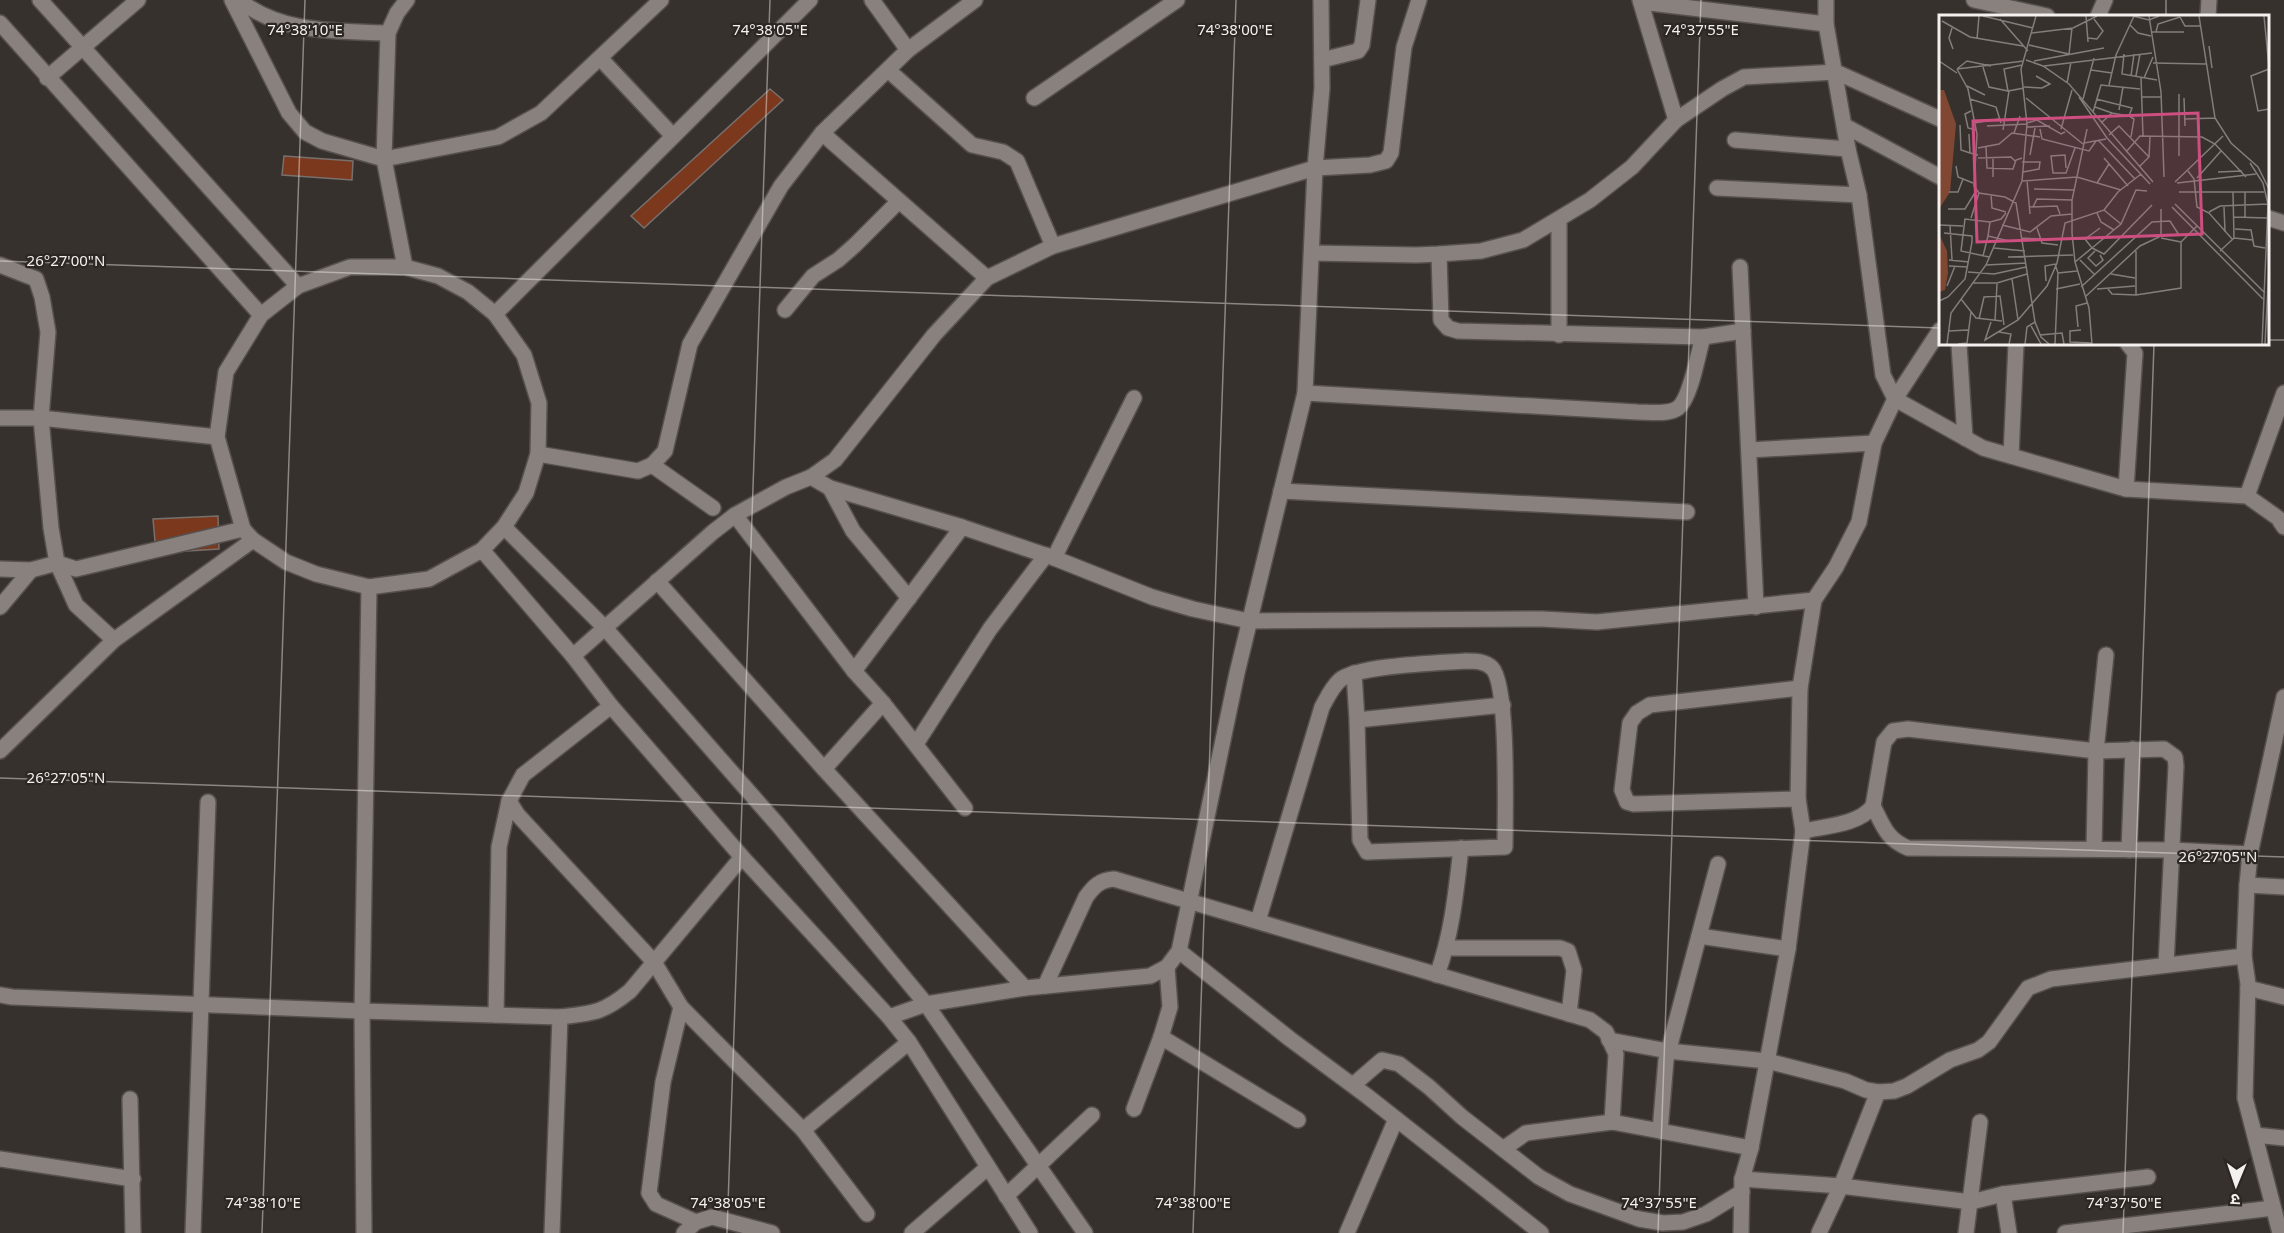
<svg xmlns="http://www.w3.org/2000/svg" width="2284" height="1233" font-family="'Noto Sans','Noto Sans Devanagari',sans-serif">
<style>
.building{fill:#7b381c;stroke:#78706e;stroke-width:1.5}
.lines{fill:none;stroke-linecap:round;stroke-linejoin:round}
.street-casing{stroke:#56504e;stroke-width:18}
.secondary-casing{stroke:#56504e;stroke-width:18}
.street{stroke:#88817e;stroke-width:15}
.secondary{stroke:#88817e;stroke-width:15}
.ticks{fill:none;stroke:#f4f0ee;stroke-width:1.5;stroke-opacity:0.45}
.inset-road{fill:none;stroke:#837d7b;stroke-width:1.5}
.view{fill:#ce4e80;fill-opacity:0.15;stroke:#ce4e80;stroke-width:3}
.inset-edge{fill:none;stroke:#f4f0ee;stroke-width:3}
.ticks-label{font-size:15px;text-anchor:middle;fill:#f4f0ee;stroke:#2d2724;stroke-width:4.5;stroke-linejoin:round;paint-order:stroke}
</style>
<rect width="100%" height="100%" fill="#37312e"/>
<!-- building -->
<g class="building">
<path d="M770,89L783,100L644,228L631,216Z"/>
<path d="M284,156L353,161L352,180L282,175Z"/>
<path d="M218,516L219,549L156,553L153,519Z"/>
</g>
<g class="lines">
<defs>
<g id="street">
<path d="M232,0L289,113L305,132L322,141L384,159L498,137L541,113L661,0"/>
<path d="M239,0C281,34 337,31 388,33"/>
<path d="M872,0L908,50"/>
<path d="M1640,0L1676,120"/>
<path d="M1826,0V24L1848,149L1859,195L1883,375L1895,399L1983,448L2126,489L2247,496L2278,518L2284,527"/>
<path d="M1974,0L2047,16"/>
<path d="M1641,2L1826,24"/>
<path d="M2098,16L2105,0"/>
<path d="M2208,16L2209,0"/>
<path d="M600,58L673,136"/>
<path d="M1322,60L1358,51L1362,45L1368,0"/>
<path d="M888,70L972,145L1003,152L1017,161L1053,246"/>
<path d="M47,78L138,0"/>
<path d="M1034,98L1177,0"/>
<path d="M1845,126L1940,177"/>
<path d="M822,133L987,278L1053,246L1315,168L1370,165L1386,161L1391,153L1404,47L1419,0"/>
<path d="M1735,140L1848,149"/>
<path d="M1717,188L1859,195"/>
<path d="M2268,218L2284,223"/>
<path d="M1312,253L1416,255L1439,254L1481,251L1523,240L1590,200L1632,167L1676,120L1722,89L1744,77L1836,72L1940,119"/>
<path d="M1439,254L1441,320L1448,328L1458,331L1703,337L1743,331"/>
<path d="M0,265L36,279L42,297L48,332L41,418L51,528L57,563L76,605L114,640"/>
<path d="M405,267L384,159L388,33L397,13L407,0"/>
<path d="M1740,267L1756,607"/>
<path d="M785,310L813,276L838,260L855,245L899,201"/>
<path d="M495,314L810,0"/>
<path d="M1559,335V219"/>
<path d="M1959,344L1965,438"/>
<path d="M1305,393L1637,412C1648,412 1669,415 1678,408C1691,398 1698,353 1703,337"/>
<path d="M0,418H41L217,437"/>
<path d="M1749,450L1874,443"/>
<path d="M538,454L638,471L652,465L665,451L690,344L781,186L822,133L908,50L975,0"/>
<path d="M2011,456L2016,344"/>
<path d="M652,465L713,508"/>
<path d="M811,477L830,488L962,527L1054,558L1152,597L1193,609L1249,621L1542,619L1597,622L1814,600"/>
<path d="M830,488L853,531L909,598"/>
<path d="M2126,489L2135,353L2128,344"/>
<path d="M1281,491L1687,512"/>
<path d="M2247,496L2284,393"/>
<path d="M735,515L854,671L883,703L965,808"/>
<path d="M1054,558L1134,398"/>
<path d="M0,569L31,570L57,563L76,569L243,529"/>
<path d="M657,581L824,769L1025,988"/>
<path d="M0,607L31,570"/>
<path d="M573,656L713,532L735,515L786,487L811,477L835,460L934,335L987,278"/>
<path d="M854,671L962,527"/>
<path d="M1354,673L1357,720L1503,705"/>
<path d="M916,744L990,629L1046,555"/>
<path d="M0,751L114,640L253,540"/>
<path d="M824,769L883,703"/>
<path d="M1798,799L1634,804L1627,802L1622,790L1630,723L1637,713L1650,705L1800,688"/>
<path d="M509,801L517,814L654,962L681,1007L803,1130L909,1042"/>
<path d="M1873,806C1883,825 1886,839 1908,848L2172,850L2250,854"/>
<path d="M1803,831C1825,826 1859,825 1873,806L1884,742L1893,731L1908,729L2096,751L2164,749L2175,757L2176,766L2166,965"/>
<path d="M2094,849L2096,751L2106,655"/>
<path d="M2129,850L2133,749"/>
<path d="M2247,885L2284,887"/>
<path d="M1258,921L1322,707C1327,698 1332,687 1340,680C1358,665 1440,663 1466,661C1475,661 1485,661 1492,668C1509,685 1505,817 1505,847L1367,852L1360,840L1357,720"/>
<path d="M1699,936L1788,949"/>
<path d="M1447,948H1560L1568,951L1574,970L1569,1014"/>
<path d="M1179,951L1290,1039L1367,1096L1541,1233"/>
<path d="M1437,975C1452,934 1456,892 1461,848"/>
<path d="M1045,986L1086,897C1094,886 1100,880 1114,879L1590,1020L1606,1032L1616,1054L1612,1122"/>
<path d="M2248,988L2284,997"/>
<path d="M0,995L12,997L362,1011L560,1017C594,1013 603,1013 630,991L742,857"/>
<path d="M926,1004L1085,1233"/>
<path d="M681,1007L663,1082L649,1193L656,1204L696,1222"/>
<path d="M496,1015L499,847L509,801L523,775L611,706"/>
<path d="M889,1017L909,1042L1030,1233"/>
<path d="M1161,1037L1298,1120"/>
<path d="M1609,1040L1668,1051L1767,1061L1845,1081L1866,1090L1878,1092L1894,1091L1907,1086L1950,1060L1978,1050L1989,1042L2028,988L2051,979L2244,956"/>
<path d="M1353,1085L1382,1060L1399,1064L1429,1087L1462,1117L1539,1177L1570,1194L1639,1219L1663,1223L1683,1222L1706,1214L1742,1192"/>
<path d="M130,1099L133,1233"/>
<path d="M1134,1109L1161,1037L1170,1007L1167,967"/>
<path d="M803,1130L867,1214"/>
<path d="M1660,1131L1666,1060L1718,864"/>
<path d="M2255,1135L2284,1138"/>
<path d="M1503,1149L1526,1133L1612,1122L1751,1148"/>
<path d="M0,1159L133,1179"/>
<path d="M1742,1179L1841,1186L1971,1202L2003,1194L2148,1177"/>
<path d="M2003,1194L2009,1233"/>
<path d="M1006,1196L1092,1115"/>
<path d="M193,1233L208,802"/>
<path d="M552,1233L560,1017"/>
<path d="M684,1233L696,1222L712,1217L772,1233"/>
<path d="M912,1233L987,1168"/>
<path d="M1347,1233L1396,1119"/>
<path d="M1741,1233L1742,1179L1751,1148L1788,949L1803,831L1798,799L1800,688L1814,600L1836,567L1859,522L1874,443L1895,399L1940,330"/>
<path d="M1819,1233L1841,1186L1878,1092"/>
<path d="M1966,1233L1980,1122"/>
<path d="M2065,1233L2273,1208"/>
<path d="M2280,1233L2245,1098L2248,984L2244,956L2247,885L2250,854L2284,697"/>
</g>
<g id="secondary">
<path d="M40,0L298,286"/>
<path d="M0,23L261,315"/>
<path d="M350,267H405L438,276L468,292L495,314L524,355L539,403L538,454L526,493L504,527L482,550L429,579L369,587L316,574L286,562L253,540L243,529L217,437L226,372L261,315L298,286Z"/>
<path d="M504,527L605,628L778,825L926,1004"/>
<path d="M482,550L573,656L611,706L742,857L889,1017L926,1004L1025,988L1150,976L1167,967L1179,951L1237,673L1305,393L1315,168L1322,88L1321,0"/>
<path d="M364,1233L362,1011L369,587"/>
</g>
</defs>
<!-- street casing -->
<use href="#street" class="street-casing"/>
<!-- secondary casing -->
<use href="#secondary" class="secondary-casing"/>
<!-- street -->
<use href="#street" class="street"/>
<!-- secondary -->
<use href="#secondary" class="secondary"/>
</g>
<!-- ticks -->
<path class="ticks" d="M2166,16V0M0,261L1940,328M2268,340H2284M0,778L2284,857M262,1233L305,0M727,1233L770,0M1193,1233L1236,0M1658,1233L1701,0M2123,1233L2154,344"/>
<!-- overview -->
<g transform="translate(1939 15)">
<rect width="330" height="330" fill="#37312e"/>
<path d="M0,75H5L17,109L11,177L0,194ZM0,219L8,236L9,258L6,275L0,277Z" fill="#804832"/>
<path class="inset-road" d="M44,1L94,13M147,1L149,27M194,1L210,5L220,1M210,1L222,77L225,162M260,1L276,103L292,128L319,152L330,174M325,1L330,52M241,2L246,11H262M61,4L89,36M3,6L31,22L84,31M191,10L199,18L212,21M13,13L10,23L14,34M212,17H245M217,17L219,9L241,2M92,18L134,13L158,1M149,23L158,24L164,16L155,4M38,24L40,1M90,30L130,39L133,13M270,31L273,53M185,39L183,59L218,65M87,45L104,51L130,69L214,167M0,46L18,58M95,46L165,33M214,48L267,49M83,50L65,54L69,76L85,73M105,51L213,38M44,52L50,72L69,76M18,54L29,74L38,119L35,171L40,178L66,182L77,188L96,307L102,322L110,329M18,54L85,46M18,54L28,46L52,51M330,54L312,61L319,96L330,94M152,55L173,58M192,61L195,39M197,61L201,39M202,62L204,121M205,63L214,42M128,68L132,47M170,70L177,40L195,1M28,71L46,80M85,72L103,73L111,69L97,61M140,82L168,123L211,169M203,82H222M87,83L144,129M245,83L246,111M31,84L57,92L62,108M144,84L155,43M157,84L193,93L190,101L173,98L162,108M156,92L173,98M180,95L184,72M32,96L26,99L29,113L37,115M154,97L162,70L201,74M190,101L195,104L192,122M246,104L276,103M35,108L60,104M88,108L98,105L122,119L126,117M21,110L22,135L31,138M48,111L88,109M87,112L111,111M101,114L103,124L150,136L157,126M122,114L133,75M148,114L133,185V218L136,247L150,293L153,329M64,115L70,76M75,118L81,101M30,119L31,138L39,140M170,120L180,111L210,142M159,125L196,164M145,128L167,124M47,132L48,153L74,154L77,145L83,143M39,133L60,129L73,118L101,122M187,137L201,121L263,122L276,129L307,162M91,140L96,113M240,141V79M39,143L72,142L76,146M165,143L189,171M83,147H101L100,154L84,157M311,148L324,168L329,189L323,329M17,151L19,162L34,168M200,152L210,142L211,122M127,153L126,140L112,141L114,158H127L136,133M249,156L255,164L258,192L270,198L294,225M279,157L303,156M54,162V143M258,163L282,136M88,165L91,199M83,166L138,162L182,175M236,167L284,121M158,168L170,149M238,168L317,159M95,174L135,175M10,177H19L24,164M240,177H325M52,179L53,193L67,197M236,189L326,278M90,192L118,191L121,199M94,192L98,184L133,185M233,192L324,284M285,192L286,217M9,194H26L37,176M165,195L179,177L202,159M270,197L281,191L329,189M67,198L62,204L51,207L49,221L70,226M158,198L162,207L175,215M294,202L329,203M306,202V177M32,203L40,178M0,210L24,211M11,210L13,245M63,210L91,217L112,201L133,199M98,213L103,228L119,230M296,214L312,215L315,231L326,233M83,223L102,224M222,223L242,227M295,223L314,225M133,224H146L161,213M146,224L153,233L182,209L197,175L208,176M55,233L86,236M156,236L149,243L157,251L164,245L161,240M197,236V280M281,236L295,223L294,177M44,241L49,221M50,242L22,236L26,204L51,207M69,242L134,240M10,245L30,247M141,245L156,260M136,247L153,233L165,239L213,190M47,250L87,248M10,251L29,252M29,257L55,259L87,252M119,258L138,256M172,259L196,263M73,264L79,305M107,266L106,251L116,249L119,258L116,329M34,268H58L88,259M8,271L16,251M142,272L213,207L231,206L240,220M117,274L141,269M158,274L196,271M169,274L173,279L197,280L242,273V227L258,211M146,282L201,231L222,221V194M22,284L37,303L63,306M0,286L9,282L26,264L33,227V221L5,218M40,304L45,282L61,281L65,310M56,306L58,269M52,307L46,325L79,305L108,271L118,248L126,208L165,195L182,209M91,309L102,329M139,312L137,291L148,288M142,315L131,316V327L153,328M9,316L29,315M60,317L72,319L70,329M101,320L123,318L125,329M8,329L12,298L47,250L83,166L88,109L82,54L97,1M19,329L28,328L32,297M86,329L88,312L96,307M326,329L330,251"/>
<path class="view" d="M259,98L263,219L38,227L34,106Z"/>
<rect width="330" height="330" class="inset-edge"/>
</g>
<g class="ticks-label">
<text x="305" y="35">74°38'10"E</text>
<text x="770" y="35">74°38'05"E</text>
<text x="1235" y="35">74°38'00"E</text>
<text x="1701" y="35">74°37'55"E</text>
<text x="66" y="266">26°27'00"N</text>
<text x="66" y="783">26°27'05"N</text>
<text x="2218" y="862">26°27'05"N</text>
<text x="263" y="1208">74°38'10"E</text>
<text x="728" y="1208">74°38'05"E</text>
<text x="1193" y="1208">74°38'00"E</text>
<text x="1659" y="1208">74°37'55"E</text>
<text x="2124" y="1208">74°37'50"E</text>
</g>
<!-- north arrow -->
<g transform="translate(2236 1185) rotate(182)" stroke="#2d2724" stroke-width="4.5" paint-order="stroke">
<path d="M0-4.5L10 22L0 15L-10 22Z" fill="#f4f0ee"/>
<text y="-9" font-size="16" font-weight="bold" text-anchor="middle" fill="#f4f0ee">उ</text>
</g>
</svg>
